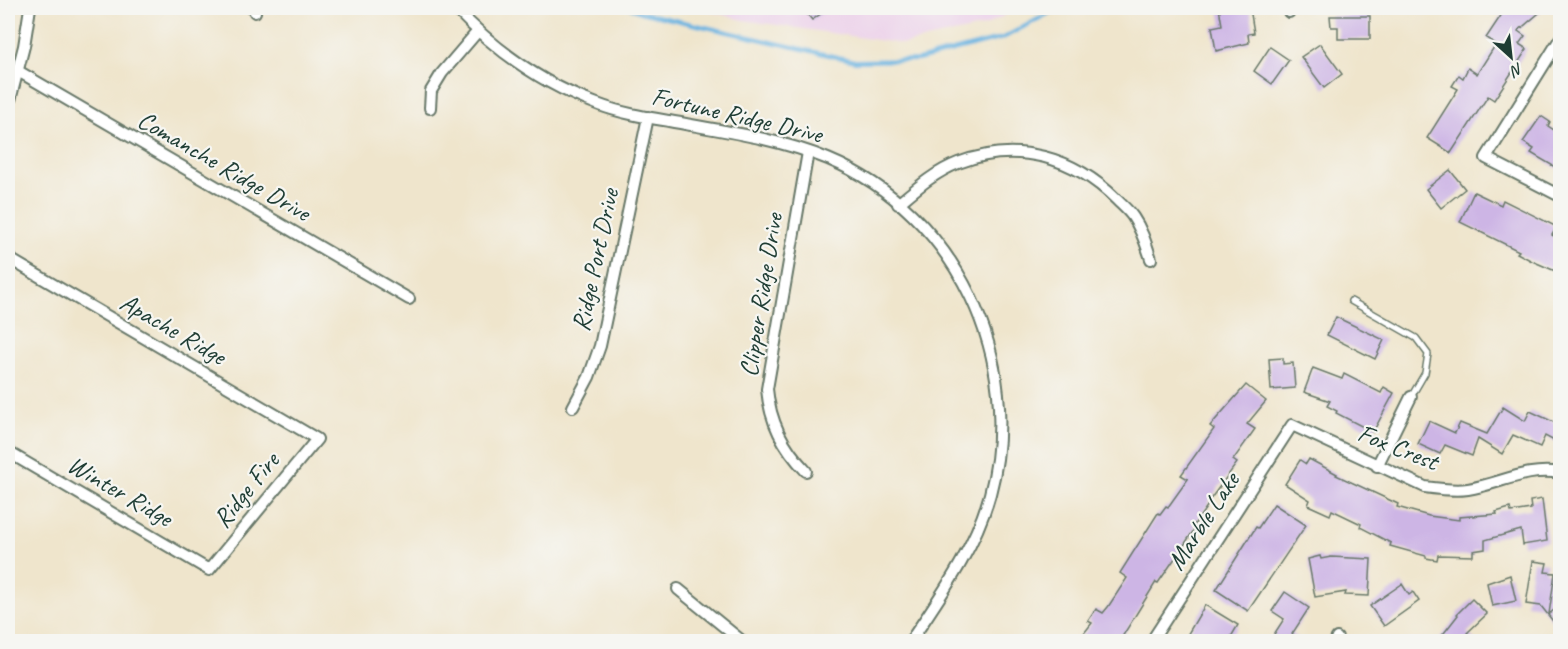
<svg xmlns="http://www.w3.org/2000/svg" width="1568" height="649" font-family="Caveat,sans-serif">
<style>
.built{fill:#ecd1ea}
.lines{fill:none;stroke-linecap:round;stroke-linejoin:round}
.stream{stroke:#68b2e0;stroke-width:4}
.building{fill:#cdb5e5}
.lane-casing{stroke:#687869;stroke-width:8}
.street-casing{stroke:#687869;stroke-width:14}
.lane{stroke:#fff;stroke-width:5}
.street{stroke:#fff;stroke-width:10}
.labels{text-anchor:middle;dominant-baseline:central;stroke-width:4.5;stroke-linejoin:round;paint-order:stroke}
.street-label{font-size:26px;fill:#1f3d34;stroke:#f6f6f2}
</style>
<rect width="100%" height="100%" fill="#f6f6f2"/>
<filter id="ink" filterUnits="userSpaceOnUse"><feTurbulence type="fractalNoise" baseFrequency=".0167" numOctaves="2"/><feDisplacementMap in="SourceGraphic" scale="12" xChannelSelector="R" yChannelSelector="G"/><feConvolveMatrix kernelMatrix="1 2 1 2 8 2 1 2 1" color-interpolation-filters="sRGB"/></filter>
<filter id="wash" filterUnits="userSpaceOnUse"><feTurbulence type="fractalNoise" baseFrequency=".008" numOctaves="4" result="noise"/><feDisplacementMap in="SourceGraphic" scale="24" xChannelSelector="R" yChannelSelector="G"/><feGaussianBlur stdDeviation="1.35" result="paint"/><feColorMatrix in="noise" values="0 0 0 0 0 0 0 0 0 0 0 0 0 0 0 0 0 1.4 0 .05"/><feComposite in="paint" operator="in"/></filter>
<g filter="url(#wash)">
<rect width="100%" height="100%" fill="#efe5cc"/>
<!-- built -->
<path class="built" d="M698,8H1018L985,26L904,44L743,20Z"/>
<g class="lines">
<!-- stream -->
<path class="stream" d="M631,8L640,12L855,61L918,60L1003,38L1053,11"/>
</g>
<g id="blocks">
<!-- building -->
<g class="building">
<path d="M802,8H829L812,20Z"/>
<path d="M1219,8H1250L1254,33L1248,34L1249,43L1216,51L1212,27L1222,25Z"/>
<path d="M1506,8H1545L1518,31L1525,36L1519,44L1527,49L1494,100L1488,96L1451,153L1427,138L1458,89L1452,86L1459,75L1463,78L1468,68L1477,74L1496,44L1486,38Z"/>
<path d="M1330,16H1370V39H1338V27H1331Z"/>
<path d="M1320,44L1342,74L1324,88L1301,57Z"/>
<path d="M1270,47L1289,60L1272,84L1254,71Z"/>
<path d="M1541,116L1550,122L1548,126L1560,134V170L1531,153L1534,149L1523,142Z"/>
<path d="M1450,170L1465,189L1441,208L1426,189Z"/>
<path d="M1474,192L1501,205L1503,200L1557,227L1552,235L1560,240V273L1532,261L1517,253L1519,251L1460,222Z"/>
<path d="M1336,317L1384,340L1375,359L1327,335Z"/>
<path d="M1283,358V364L1293,363L1295,388L1271,390L1269,359Z"/>
<path d="M1313,368L1342,379L1344,374L1381,393L1384,387L1394,393L1373,432L1336,413L1337,411L1327,406L1330,401L1304,392Z"/>
<path d="M1246,385L1266,401L1247,424L1255,429L1233,460L1237,463L1209,501L1210,502L1194,525L1196,527L1180,551L1158,583L1156,582L1119,642H1077L1092,623L1088,621L1096,609L1103,613L1108,607L1127,578L1120,573L1158,513L1160,514L1166,506L1168,507L1188,479L1181,475L1214,429L1210,426Z"/>
<path d="M1503,407L1525,421L1530,411L1560,425V444L1545,436L1540,447L1513,435L1502,454L1478,439L1472,456L1445,445L1440,454L1418,444L1429,421L1455,433L1460,423L1487,434Z"/>
<path d="M1309,459L1337,474L1336,475L1398,504L1397,507L1429,516L1459,520V517L1497,514L1496,512L1510,508L1511,512L1531,509L1530,501L1542,499L1547,541L1523,545L1521,530L1485,540V549L1473,551V556L1438,555L1437,560L1426,558V556L1390,546L1391,543L1360,527L1361,524L1332,510L1330,515L1308,505L1310,500L1285,484L1300,460L1306,464Z"/>
<path d="M1274,504L1306,525L1248,611L1216,590L1249,538L1256,527L1258,528Z"/>
<path d="M1320,556L1321,559L1331,557L1371,559L1369,596L1345,595L1346,592L1315,597L1308,559Z"/>
<path d="M1533,561L1547,563L1545,572L1555,573L1549,614L1560,605V630L1541,606L1526,604Z"/>
<path d="M1510,575L1516,601L1492,606L1487,583Z"/>
<path d="M1402,584L1409,595L1413,592L1419,601L1384,626L1370,606Z"/>
<path d="M1285,592L1309,608L1292,634L1304,642H1269L1284,619L1272,611Z"/>
<path d="M1472,599L1487,614L1467,633L1477,642H1437L1458,615L1457,614Z"/>
<path d="M1205,605L1238,625L1228,642H1183Z"/>
</g>
</g>
</g>
<g filter="url(#ink)">
<use href="#blocks" fill-opacity="0" stroke="#687869" stroke-width="1.5"/>
<g class="lines">
<defs>
<path id="lane" d="M1351,301L1416,338L1428,354L1425,373L1411,397"/>
<g id="street">
<path d="M253,8L255,12"/>
<path d="M455,8C495,50 542,84 597,104C620,113 645,117 669,121C723,131 777,138 828,159C956,212 1026,361 990,494C975,549 941,595 910,642"/>
<path d="M1289,8V12"/>
<path d="M1560,39L1486,158L1560,196"/>
<path d="M18,71L409,299"/>
<path d="M8,108L24,46L30,8"/>
<path d="M430,108L431,91L442,73L478,31"/>
<path d="M898,204C917,188 935,172 958,163C1017,140 1074,157 1117,200C1123,206 1129,211 1133,217C1142,230 1146,244 1151,259"/>
<path d="M8,258L317,439L209,570L8,452"/>
<path d="M573,407L589,377L600,346L648,117"/>
<path d="M1377,466L1411,397"/>
<path d="M806,471C783,447 770,422 767,389L808,152"/>
<path d="M678,589L743,642"/>
<path d="M1151,642L1292,425L1425,487C1440,489 1454,491 1468,489C1500,484 1527,467 1560,473"/>
<path d="M1335,642L1337,638"/>
</g>
</defs>
<!-- lane casing -->
<use href="#lane" class="lane-casing"/>
<!-- street casing -->
<use href="#street" class="street-casing"/>
<!-- lane -->
<use href="#lane" class="lane"/>
<!-- street -->
<use href="#street" class="street"/>
</g>
</g>
<g class="labels">
<!-- street labels -->
<g class="street-label">
<text transform="translate(737 115) rotate(13)">Fortune Ridge Drive</text>
<text transform="translate(224 166) rotate(30)">Comanche Ridge Drive</text>
<text transform="translate(595 260) rotate(-78)">Ridge Port Drive</text>
<text transform="translate(761 295) rotate(-81)">Clipper Ridge Drive</text>
<text transform="translate(173 329) rotate(30)">Apache Ridge</text>
<text transform="translate(1398 447) rotate(22)">Fox Crest</text>
<text transform="translate(246 490) rotate(-51)">Ridge Fire</text>
<text transform="translate(120 491) rotate(30)">Winter Ridge</text>
<text transform="translate(1203 521) rotate(-57)">Marble Lake</text>
</g>
</g>
<!-- margin -->
<rect width="1568" height="649" fill="none" stroke="#f6f6f2" stroke-width="30"/>
<!-- north arrow -->
<g transform="translate(1511 57) rotate(153)" stroke="#f6f6f2" stroke-width="4.5" paint-order="stroke">
<path d="M0-4.5L10 22L0 15L-10 22Z" fill="#1f3d34"/>
<text y="-9" font-size="16" font-weight="bold" text-anchor="middle" fill="#1f3d34">N</text>
</g>
</svg>
